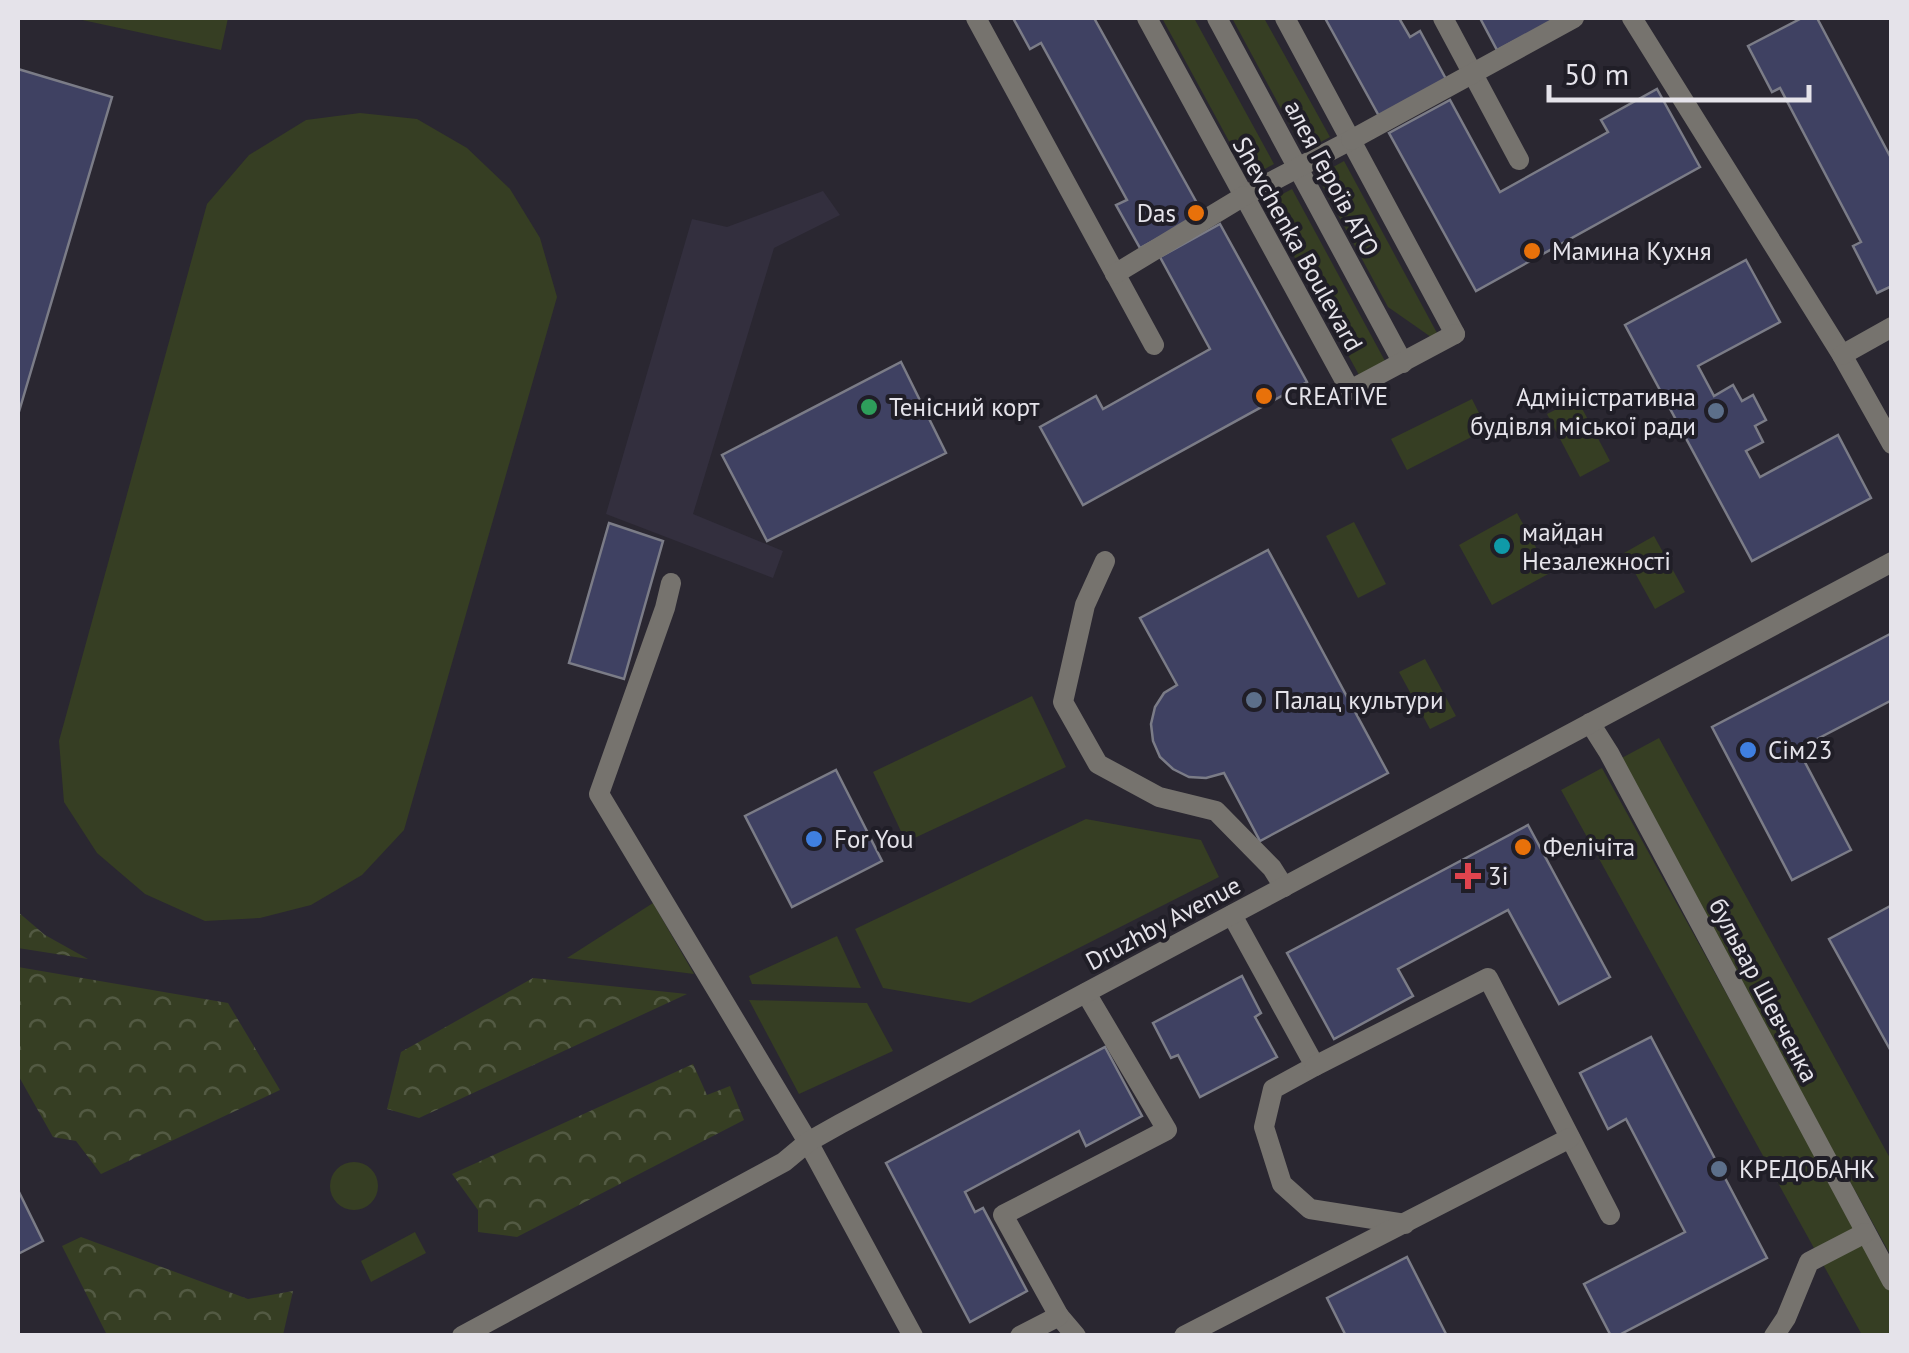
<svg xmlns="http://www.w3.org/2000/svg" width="1909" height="1353" font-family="'PT Sans',sans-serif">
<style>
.built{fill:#332f3e}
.green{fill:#363e23}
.forest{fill:url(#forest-crowns)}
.building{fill:#3f4162;stroke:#7b7c87;stroke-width:2.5}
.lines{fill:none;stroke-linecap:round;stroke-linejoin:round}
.pedestrian{stroke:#76736e;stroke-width:20}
.minor{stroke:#76736e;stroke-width:20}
.tertiary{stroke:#76736e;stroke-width:20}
.food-dot{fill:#e8710a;stroke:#201e27;stroke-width:4}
.leisure-dot{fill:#2e9e5b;stroke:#201e27;stroke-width:4}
.service-dot{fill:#5c6f8a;stroke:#201e27;stroke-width:4}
.culture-dot{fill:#0f9aa8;stroke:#201e27;stroke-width:4}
.shop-dot{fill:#3f7fe0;stroke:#201e27;stroke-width:4}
.health-dot{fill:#e0444e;stroke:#201e27;stroke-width:4}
.labels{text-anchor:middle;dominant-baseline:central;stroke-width:8;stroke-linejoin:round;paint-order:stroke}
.street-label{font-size:25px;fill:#e5e3ea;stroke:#201e27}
.poi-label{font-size:25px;fill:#e5e3ea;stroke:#201e27;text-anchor:start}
</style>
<defs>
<pattern id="forest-crowns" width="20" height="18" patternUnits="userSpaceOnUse" patternTransform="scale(2.5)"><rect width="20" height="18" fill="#363e23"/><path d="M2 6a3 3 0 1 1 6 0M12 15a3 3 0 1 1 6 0" fill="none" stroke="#535a43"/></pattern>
</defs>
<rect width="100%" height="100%" fill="#2a2731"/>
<!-- built -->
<path class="built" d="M823,191L840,215L774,248L693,514L783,551L773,578L606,514L692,219L727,227Z"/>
<!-- green -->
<g class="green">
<path d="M73,18H228L221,50Z"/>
<path d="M1162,18H1194L1274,164L1249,178Z"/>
<path d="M1232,18H1264L1330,137L1304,151Z"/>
<path d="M360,113L417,119L467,148L510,189L540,238L557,297L404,830L362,875L311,905L260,918L205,921L145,894L97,853L64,802L59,741L207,204L249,155L306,120Z"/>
<path d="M1344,161L1437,333L1431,337L1388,307L1317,176Z"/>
<path d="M1292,189L1385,361L1359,375L1265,203Z"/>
<path d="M1472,399L1487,429L1407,470L1391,439Z"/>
<path d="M1577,399L1610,461L1580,477L1547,414Z"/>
<path d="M1517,513L1550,573L1492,605L1459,545Z"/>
<path d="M1354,522L1386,584L1358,598L1326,536Z"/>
<path d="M1654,536L1685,592L1655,609L1624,553Z"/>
<path d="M1425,659L1456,716L1430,729L1399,672Z"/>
<path d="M1032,696L1066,767L906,842L873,772Z"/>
<path d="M1659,738L1891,1160V1256L1618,760Z"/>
<path d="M1602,768L1891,1292V1335H1862L1561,790Z"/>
<path d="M1086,819L1201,840L1219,877L970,1003L883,988L855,929Z"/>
<path d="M653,903L694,974L567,958Z"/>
<path d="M837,936L861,988L752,984L749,976Z"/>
<path d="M749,1000L867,1003L893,1051L799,1094Z"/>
<circle cx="354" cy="1186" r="24"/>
<path d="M415,1232L426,1253L371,1282L361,1261Z"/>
</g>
<!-- forest -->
<g class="forest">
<path d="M18,912L45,935L88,959L18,948Z"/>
<path d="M18,967L228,1003L280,1090L101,1174L76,1141L53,1137L18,1075Z"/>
<path d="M533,978L687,994L419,1118L387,1109L401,1052Z"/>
<path d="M693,1064L707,1095L730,1086L744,1120L517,1237L478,1232V1210L452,1174Z"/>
<path d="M81,1237L248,1299L293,1291L283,1335H107L62,1246Z"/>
</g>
<!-- building -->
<g class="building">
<path d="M1013,18H1094L1203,214L1140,248L1116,205L1127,200L1041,43L1030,49Z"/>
<path d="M1325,18H1399L1410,37L1420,31L1446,79L1379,116Z"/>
<path d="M1480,18H1560L1497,50Z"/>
<path d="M1802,18H1817L1892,160V286L1877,293L1853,246L1861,242L1780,88L1772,92L1748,46Z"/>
<path d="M18,69L112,97L18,415Z"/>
<path d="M1657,89L1700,167L1476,291L1389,133L1450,100L1500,192L1608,132L1601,120Z"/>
<path d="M1220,224L1307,382L1083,505L1040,427L1096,396L1103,409L1210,349L1160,257Z"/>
<path d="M1746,260L1780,322L1698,366L1714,396L1733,385L1742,401L1753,395L1766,420L1755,426L1763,442L1746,451L1760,477L1838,435L1871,498L1752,561L1625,325Z"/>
<path d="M901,362L946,453L767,541L722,455Z"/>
<path d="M609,523L663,541L624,679L569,663Z"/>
<path d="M1268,550L1388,773L1260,841L1224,773L1206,778L1189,777L1173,769L1160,757L1153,741L1151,724L1155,707L1164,693L1177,685L1140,618Z"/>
<path d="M1892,633V700L1798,749L1851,850L1792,880L1712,727Z"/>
<path d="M836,770L882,861L792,907L745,816Z"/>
<path d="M1528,825L1610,977L1559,1004L1508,910L1398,969L1413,996L1334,1039L1287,953Z"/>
<path d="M1892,905V1053L1829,939Z"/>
<path d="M1242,976L1261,1013L1255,1017L1277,1057L1200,1097L1178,1055L1171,1058L1153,1023Z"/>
<path d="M1651,1037L1767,1258L1617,1336H1611L1584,1284L1685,1232L1626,1119L1608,1129L1580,1073Z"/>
<path d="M1105,1047L1142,1116L1086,1146L1079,1131L965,1192L975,1212L983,1208L1027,1291L970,1322L886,1163Z"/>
<path d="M18,1190L43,1241L18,1254Z"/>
<path d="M1407,1257L1447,1336H1346L1327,1298Z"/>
</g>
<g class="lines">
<!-- pedestrian -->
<g class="pedestrian">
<path d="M1147,18L1350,390"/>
<path d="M1217,18L1403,363"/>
<path d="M1285,18L1455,334"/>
<path d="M1244,196L1351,140"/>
<path d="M1590,723L1609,753L1892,1281"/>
<path d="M1774,1336L1786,1318L1809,1262L1865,1233"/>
</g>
<!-- minor -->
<g class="minor">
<path d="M976,18L1154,345"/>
<path d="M1443,18L1519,160"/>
<path d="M1632,18L1842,355L1892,444"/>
<path d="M1351,140L1574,18"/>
<path d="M1115,274L1244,196"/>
<path d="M1842,355L1892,327"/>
<path d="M1350,390L1455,334"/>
<path d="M1105,561L1085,605L1063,702L1098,764L1159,797L1216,811L1272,868L1284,887"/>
<path d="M671,583L665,608L599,794L808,1142"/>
<path d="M1232,915L1315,1066L1273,1089L1264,1127L1282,1184L1310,1209L1405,1224"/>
<path d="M1315,1066L1488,978L1610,1215"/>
<path d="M1059,1316L1076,1336"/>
<path d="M1020,1336L1059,1316L1003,1215L1167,1130L1086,993"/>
<path d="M1184,1336L1570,1138"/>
</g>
<!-- tertiary -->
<g class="tertiary">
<path d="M808,1142L913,1336"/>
<path d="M462,1336L784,1162L808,1142L840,1124L1892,562"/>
</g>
</g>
<!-- markers -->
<g class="food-dot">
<circle cx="1196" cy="213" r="10"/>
<circle cx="1532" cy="251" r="10"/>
<circle cx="1264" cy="396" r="10"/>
<circle cx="1523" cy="847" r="10"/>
</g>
<circle class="leisure-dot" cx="869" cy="407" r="10"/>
<g class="service-dot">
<circle cx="1716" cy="411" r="10"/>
<circle cx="1254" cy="700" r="10"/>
<circle cx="1719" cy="1169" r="10"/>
</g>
<circle class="culture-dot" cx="1502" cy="546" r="10"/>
<g class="shop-dot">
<circle cx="1748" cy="750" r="10"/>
<circle cx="814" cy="839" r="10"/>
</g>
<path class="health-dot" d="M1463 861h10v10h10v10h-10v10h-10v-10h-10v-10h10z"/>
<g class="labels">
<!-- street labels -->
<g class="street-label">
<text transform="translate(1332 178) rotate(62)">алея Героїв АТО</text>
<text transform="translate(1298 244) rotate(61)">Shevchenka Boulevard</text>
<text transform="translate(1163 923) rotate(-28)">Druzhby Avenue</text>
<text transform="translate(1764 990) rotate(62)">бульвар Шевченка</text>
</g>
<!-- poi labels -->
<g class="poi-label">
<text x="1176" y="213" text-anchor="end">Das</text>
<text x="1552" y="251">Мамина Кухня</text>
<text x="1284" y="396">CREATIVE</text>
<text x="1696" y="397" text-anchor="end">Адміністративна<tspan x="1696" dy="29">будівля міської ради</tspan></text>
<text x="889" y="407">Тенісний корт</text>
<text x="1522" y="532">майдан<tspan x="1522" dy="29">Незалежності</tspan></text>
<text x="1274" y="700">Палац культури</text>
<text x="1768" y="750">Сім23</text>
<text x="834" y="839">For You</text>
<text x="1543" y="847">Фелічіта</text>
<text x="1488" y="876">3i</text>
<text x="1739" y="1169">КРЕДОБАНК</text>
</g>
</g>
<!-- border -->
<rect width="1909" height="1353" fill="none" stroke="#e5e3ea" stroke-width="40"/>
<!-- scale -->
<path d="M1549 85v15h260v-15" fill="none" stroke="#e5e3ea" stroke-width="5"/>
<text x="1564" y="85" font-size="30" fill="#e5e3ea" stroke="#201e27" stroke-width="8" paint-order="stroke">50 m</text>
</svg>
